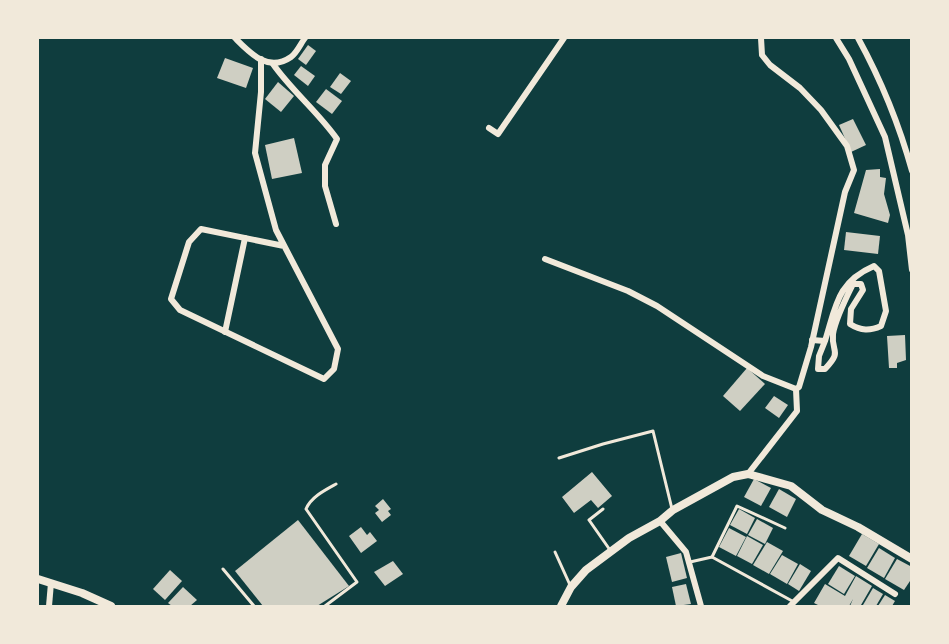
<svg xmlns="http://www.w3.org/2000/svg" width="949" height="644" font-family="'Exo 2',sans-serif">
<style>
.building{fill:#cfcfc3}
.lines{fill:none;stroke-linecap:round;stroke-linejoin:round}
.service{stroke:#f1e9da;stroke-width:3}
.minor{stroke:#f1e9da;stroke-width:6}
.tertiary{stroke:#f1e9da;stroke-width:8}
</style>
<rect width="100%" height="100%" fill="#0f3d3e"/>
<!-- building -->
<g class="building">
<path d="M308,45L316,51L306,65L298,59Z"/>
<path d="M225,58L253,68L246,88L217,78Z"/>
<path d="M301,66L315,76L308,86L294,75Z"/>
<path d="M340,73L351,81L341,94L330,87Z"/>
<path d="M278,82L294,96L281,112L265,99Z"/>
<path d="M326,89L342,101L332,114L316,102Z"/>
<path d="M853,119L866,145L851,152L839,125Z"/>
<path d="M294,138L302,173L272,179L265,145Z"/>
<path d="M880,169V177L886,178L884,194L890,215L888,223L854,213L866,170Z"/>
<path d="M846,232L880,236L878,254L844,250Z"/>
<path d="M905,335L906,360L897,363V368H889L887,336Z"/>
<path d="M747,368L765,384L740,411L723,396Z"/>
<path d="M774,396L788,405L779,418L765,408Z"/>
<path d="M592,472L612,496L598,508L591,500L574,513L562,497Z"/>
<path d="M754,479L771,488L761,506L744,497Z"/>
<path d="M779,489L796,499L787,517L769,507Z"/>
<path d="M383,499L391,509L388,511L391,515L382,522L375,513L379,510L375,506Z"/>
<path d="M739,509L755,518L747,534L730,525Z"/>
<path d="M757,519L773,528L765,544L748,535Z"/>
<path d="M298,520L349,586L317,606H263L235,571Z"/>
<path d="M361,527L367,535L370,532L377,541L361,553L349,536Z"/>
<path d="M729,528L746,537L736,556L719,547Z"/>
<path d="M862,534L879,544L866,566L849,556Z"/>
<path d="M747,536L763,545L752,564L737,556Z"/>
<path d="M767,542L783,551L769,574L753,565Z"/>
<path d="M879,548L895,558L884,578L867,568Z"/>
<path d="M681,553L687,578L672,582L666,557Z"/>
<path d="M782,555L798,564L787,584L770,574Z"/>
<path d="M897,559L912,567V578L904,590L885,579Z"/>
<path d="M393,561L403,574L385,586L374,572Z"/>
<path d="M800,564L811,571L799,591L788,584Z"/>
<path d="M839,566L855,576L844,594L828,584Z"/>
<path d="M170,570L182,581L165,600L153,589Z"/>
<path d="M856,576L872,586L861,605L864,606H850L853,599L849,606H820L814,603L825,584L845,596Z"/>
<path d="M686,584L691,604L676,606L672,587Z"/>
<path d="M183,587L197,600L190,606H172L168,603Z"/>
<path d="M873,588L883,594L876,606H866L863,605Z"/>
<path d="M885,595L895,601L892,606H878Z"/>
</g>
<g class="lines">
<!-- service -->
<g class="service">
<path d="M559,458L603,444L653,431L672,509"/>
<path d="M603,509L589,520L610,550"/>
<path d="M555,552L570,585"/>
<path d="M712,557L737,506L785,528"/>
<path d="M690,562L712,557L794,602"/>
<path d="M223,569L254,606"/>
<path d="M325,606L357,582L306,509C311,497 325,490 336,484"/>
</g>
<!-- minor -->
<g class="minor">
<path d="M235,38C250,53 268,73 291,57C297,53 301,43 305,38"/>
<path d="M836,38L849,59L885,137L908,235L912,270"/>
<path d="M858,38C881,80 899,124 912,171"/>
<path d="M261,59V92L255,153L276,230L338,349L334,369L324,379L180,310L171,299L189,242L201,229L284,246"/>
<path d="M273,64C292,91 318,112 337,139L325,165V186L336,224"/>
<path d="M489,128L498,134L564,38"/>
<path d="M545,259L628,291L657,306L763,376L796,389L799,387L811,347L845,192L854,170L847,146L821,110L800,88L770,65L762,55L761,38"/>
<path d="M225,332L245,238"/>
<path d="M812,340L825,341C836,306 837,282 874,266L879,271L886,311L881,326C870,331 861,331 850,324L851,309L863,290L861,284H853C847,296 835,321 833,334C831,353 843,350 825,369H818L819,356L825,341"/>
<path d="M748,474L797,411L796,389"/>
<path d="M660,521L686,552L701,606"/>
<path d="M49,606L51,583"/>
<path d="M790,606L838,558L895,594"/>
</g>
<!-- tertiary -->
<g class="tertiary">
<path d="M38,579L82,593L111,606"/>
<path d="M561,606L571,587L586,570L629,538L660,521L673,510L733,477L748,474L791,486L822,510L858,527L912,559"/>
</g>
</g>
<!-- border -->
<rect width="949" height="644" fill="none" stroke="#f1e9da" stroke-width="78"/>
</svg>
